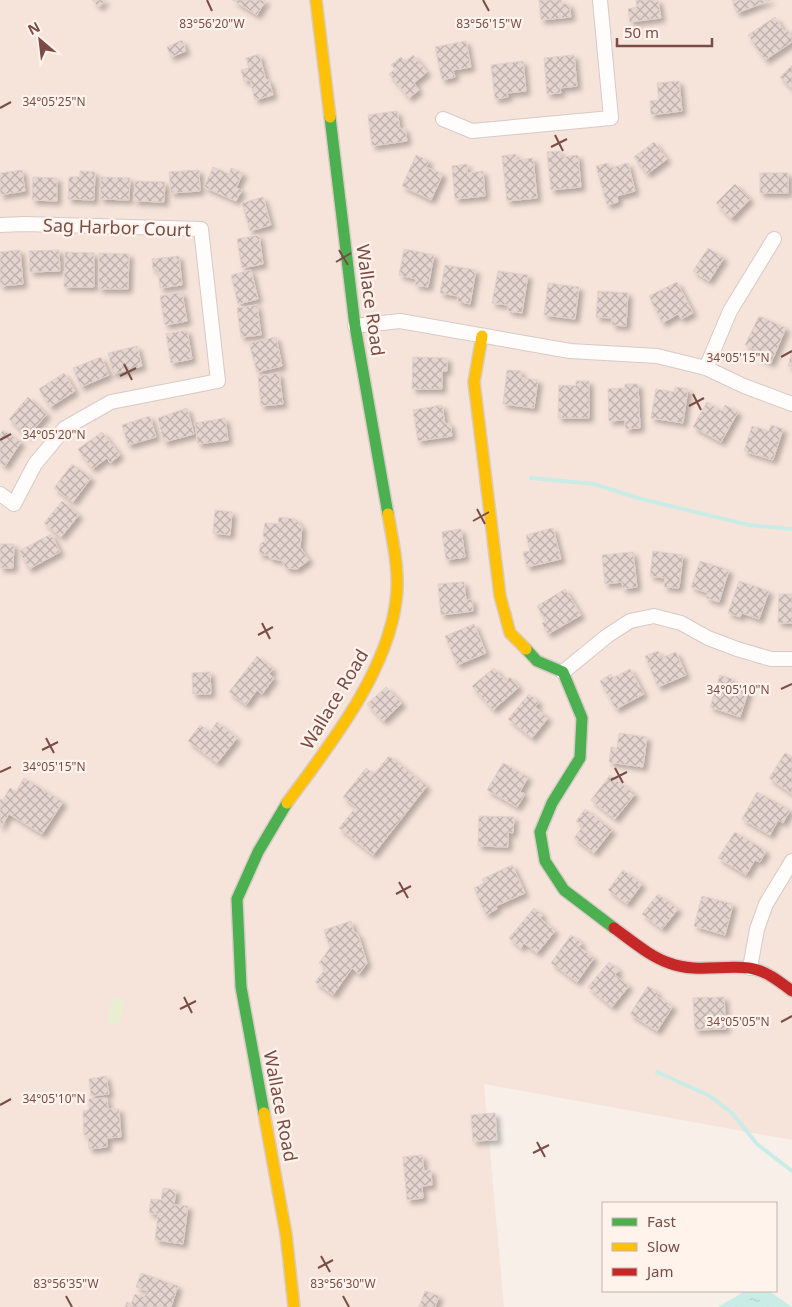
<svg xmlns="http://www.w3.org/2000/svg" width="792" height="1307" font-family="'Noto Sans',sans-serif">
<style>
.residential{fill:#f6e4da}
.green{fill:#e9eed2}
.water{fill:url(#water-ripples)}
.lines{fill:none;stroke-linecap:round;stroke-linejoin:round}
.stream{stroke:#caece7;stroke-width:4}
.building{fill:url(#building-cross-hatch);stroke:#e2d0cb;filter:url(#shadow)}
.street-casing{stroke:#d6cac6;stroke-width:16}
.fast-casing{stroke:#d9ccc7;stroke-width:14}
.slow-casing{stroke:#d9ccc7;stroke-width:14}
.jam-casing{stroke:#d9ccc7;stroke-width:14}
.street{stroke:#fefdfc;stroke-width:14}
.fast{stroke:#4caf50;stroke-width:11}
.slow{stroke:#ffc107;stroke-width:11}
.jam{stroke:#c62828;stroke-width:11}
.ticks{fill:none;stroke:#794d46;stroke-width:2}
.labels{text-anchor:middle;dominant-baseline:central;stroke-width:4.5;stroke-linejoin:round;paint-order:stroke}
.street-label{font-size:18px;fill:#794d46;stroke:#fff3ec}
.ticks-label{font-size:12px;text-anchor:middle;fill:#794d46;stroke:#fff3ec;stroke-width:4.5;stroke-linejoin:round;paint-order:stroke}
</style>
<defs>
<pattern id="water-ripples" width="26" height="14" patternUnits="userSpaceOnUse" patternTransform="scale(1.25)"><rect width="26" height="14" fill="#caece7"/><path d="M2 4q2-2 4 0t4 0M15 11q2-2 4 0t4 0" fill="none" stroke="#b1ccc8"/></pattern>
<pattern id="building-cross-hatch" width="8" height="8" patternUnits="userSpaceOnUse" patternTransform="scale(1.25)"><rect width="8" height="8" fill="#e5d5d0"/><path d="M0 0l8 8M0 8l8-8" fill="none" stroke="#beafab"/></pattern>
<filter id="shadow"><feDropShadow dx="4" dy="4" stdDeviation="2.5" flood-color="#0004"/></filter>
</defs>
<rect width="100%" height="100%" fill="#f8efe9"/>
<!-- residential -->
<path class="residential" d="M0,0H792V1140L484,1084L504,1307H0Z"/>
<!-- green -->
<path class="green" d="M113,997L125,1000L119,1025L107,1022Z"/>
<!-- water -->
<path class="water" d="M745,1291H769L792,1307H718Z"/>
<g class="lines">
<!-- stream -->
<g class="stream">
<path d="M531,478L594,484L641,499L749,525L792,529"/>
<path d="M657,1072L710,1096L732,1113L757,1144L792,1171"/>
</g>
</g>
<!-- building -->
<g class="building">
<path d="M92,0H106L99,7Z"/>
<path d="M232,0H266L257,15Z"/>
<path d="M539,0H561L562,4H569L571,17L541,20Z"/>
<path d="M636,0H658L661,18L630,22L628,9L637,7Z"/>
<path d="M732,0H771L737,13Z"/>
<path d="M775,17L784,31L787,29L792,37V42L765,60L748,35Z"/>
<path d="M182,40L186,51L171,57L167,47Z"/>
<path d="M466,41L471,67L453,70L455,77L442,80L435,47Z"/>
<path d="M259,54L266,80H269L273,95L255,100L250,80L244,81L241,70L249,68L246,58Z"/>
<path d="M413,55L427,72L414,83L419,90L409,98L389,74L395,69L391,65L401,57L405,62Z"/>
<path d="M574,55L577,86L560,88L561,93L547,94L544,58Z"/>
<path d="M523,61L526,91L507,93L508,97L495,99L491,65Z"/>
<path d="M792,65V89L780,77Z"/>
<path d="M679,81L682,111L651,115L650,101L659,100L657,83Z"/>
<path d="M397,111L400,129L405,128L407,141L372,146L368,115Z"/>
<path d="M654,142L667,159L647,174L634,157Z"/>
<path d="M560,151L561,157L578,155L581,187L551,190L547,152Z"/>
<path d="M516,154V160L533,158L537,198L507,201L502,156Z"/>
<path d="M416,155L429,161L426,167L443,174L431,200L402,186Z"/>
<path d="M608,163L610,168L628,163L635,191L617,196L618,202L607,205L596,166Z"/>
<path d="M467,164V173L483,171L485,196L455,199L452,166Z"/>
<path d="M213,167L229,174L231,168L243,173L236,188L242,190L236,201L204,187Z"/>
<path d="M22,170L25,191L0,195V173Z"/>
<path d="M199,170L200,191L171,193L169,172Z"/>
<path d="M80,171L95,172L94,200L68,199L69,177H80Z"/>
<rect x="760" y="173" width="28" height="20"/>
<path d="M33,177L57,178V201L32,200Z"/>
<path d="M101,177L130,178L129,200L100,199Z"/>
<path d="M135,181L165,182L164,202L134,201Z"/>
<path d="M735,184L750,199L731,219L716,203Z"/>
<path d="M263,197L271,225L250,231L242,203Z"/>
<path d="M259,235L263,264L242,268L237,239Z"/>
<path d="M708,248L724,258L709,281L693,271Z"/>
<path d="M404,249L434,255L428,287L415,285L416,279L399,275Z"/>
<path d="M20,250L23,284L0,286V252Z"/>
<path d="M59,250L60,271L30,272L29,251Z"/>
<path d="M65,252L94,253V287H64Z"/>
<path d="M99,253L129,254L128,289H99Z"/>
<path d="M179,256L182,285L160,288L158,269L153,270L152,259Z"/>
<path d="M445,265L476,270L470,304L457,301L458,296L440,293Z"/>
<path d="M251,270L258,299L238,304L231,275Z"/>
<path d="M498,271L528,275L522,313L508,311V305L492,303Z"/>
<path d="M677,282L693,313L681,319L678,314L662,323L649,296Z"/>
<path d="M548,283L579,287L575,319L544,315Z"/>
<path d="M598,291L628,293L626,326L612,325V318L596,317Z"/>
<path d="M182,292L187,321L165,325L160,296Z"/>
<path d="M257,305L261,335L241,337L237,308Z"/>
<path d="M759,316L786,328L771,363L758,357L760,352L745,345Z"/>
<path d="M187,330L192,359L171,363L166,334Z"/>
<path d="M276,337L282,366L257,372L249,343Z"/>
<path d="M137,346L142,366L113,374L108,353Z"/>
<path d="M792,351V367L788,366Z"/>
<path d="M101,357L109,375L81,387L73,368Z"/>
<path d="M413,357L447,358V371H442V389H412Z"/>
<path d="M507,370L521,371V378L538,380L534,408L503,404Z"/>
<path d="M64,373L75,391L50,407L39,389Z"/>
<path d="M279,373L283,404L261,406L258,376Z"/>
<path d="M576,381H589V418H558L559,385L576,386Z"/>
<path d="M625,384H638L640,428L625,429V420L609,421L608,389L625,388Z"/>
<path d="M675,387L688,389L683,423L651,418L656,389L674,392Z"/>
<path d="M28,397L47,414L28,436L9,419Z"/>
<path d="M707,402L722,411L725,405L738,412L721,442L693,427Z"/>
<path d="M442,405L445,424L450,423L452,436L418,441L413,410Z"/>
<path d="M187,408L194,434L164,442L158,418Z"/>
<path d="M150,416L156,437L128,445L122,425Z"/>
<path d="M225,418L228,440L198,444L195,423Z"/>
<path d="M771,425L783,429L773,460L744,451L752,426L769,431Z"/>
<path d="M3,430L21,442L5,466L0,463V435Z"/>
<path d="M102,432L120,455L110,463L107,458L92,469L78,449Z"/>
<path d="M72,464L91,478L73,502L54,488Z"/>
<path d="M62,501L79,515L61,537L44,523Z"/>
<path d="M215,510L232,512L230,535L213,533Z"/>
<path d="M279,517L295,519L302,527L300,547L309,560L297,569L286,568L281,560L271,559L268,555L259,554L260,544L266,540L263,536L265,523L278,524Z"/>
<path d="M553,528L561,559L527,567L523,552L530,551L526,535Z"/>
<path d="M461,529L465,557L446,560L442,532Z"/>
<path d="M51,534L60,552L29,569L19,551Z"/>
<path d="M0,544H14L13,568H0Z"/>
<path d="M653,551L683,555L679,588L664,587L665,578L650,576Z"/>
<path d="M633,552L637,587L623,589L622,582L605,584L602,555Z"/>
<path d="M700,561L729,570L719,602L706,598L708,593L691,587Z"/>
<path d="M739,581L769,591L759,619L742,613L740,617L728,613Z"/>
<path d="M464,582L466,600L472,599L473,611L441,615L438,584Z"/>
<path d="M565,589L581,615L548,634L542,623L546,621L537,606Z"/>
<path d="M779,594H792V623H778Z"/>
<path d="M474,624L486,653L457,665L445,636Z"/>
<path d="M658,651L661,658L676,652L686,675L658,687L645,656Z"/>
<path d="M257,656L273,669L269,674L274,678L262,694L257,690L246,705L229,692Z"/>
<path d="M494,668L505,681L510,677L519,687L493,710L472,686Z"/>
<path d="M630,669L644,694L616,709L600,681L611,674L613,678Z"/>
<path d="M210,672L211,694H193L192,673Z"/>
<path d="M720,675L732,679L731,684L749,689L740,717L710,707Z"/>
<path d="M386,687L402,703L383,721L367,704Z"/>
<path d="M529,694L539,702L535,707L548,718L532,738L508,719Z"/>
<path d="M217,722L237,738L217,763L188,741L200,725L210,732Z"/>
<path d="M619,733L647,737L643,767L609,762L611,747L617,748Z"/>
<path d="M785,753L792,757V794L769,778Z"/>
<path d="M389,756L427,786L373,855L339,828L356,807L343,797L366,768L374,774Z"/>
<path d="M503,763L528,777L520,792L525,794L517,807L487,790Z"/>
<path d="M610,775L635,794L615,819L591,800Z"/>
<path d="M24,778L63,802L42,834L9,814L0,828V799L3,800L10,788L16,792Z"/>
<path d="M757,792L790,810L783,823L778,820L770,835L742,819Z"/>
<path d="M585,809L612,830L594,853L574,838L583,826L576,821Z"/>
<path d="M479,816L514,817L513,833L508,832V847L478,846Z"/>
<path d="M735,832L766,851L760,862L755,860L746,875L718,858Z"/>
<path d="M512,865L525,893L496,906L497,909L486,915L474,888L484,883L482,879Z"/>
<path d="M623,870L642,884L627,904L608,890Z"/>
<path d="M658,894L678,909L662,929L642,914Z"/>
<path d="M702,896L733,904L725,935L694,926Z"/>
<path d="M534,908L543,915L540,918L555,931L537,953L524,943L521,948L509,938Z"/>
<path d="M351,921L354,932L358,934L367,963L359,974L352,968L333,995L315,982L326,968L319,963L330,948L324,930Z"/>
<path d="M571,935L582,943L579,947L594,958L577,982L551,963Z"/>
<path d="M609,962L619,970L615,975L629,986L612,1007L588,987Z"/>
<path d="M648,986L658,993L656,996L673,1006L657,1031L630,1014Z"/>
<path d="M724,997L726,1029L695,1030L693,998Z"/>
<path d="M106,1076L109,1094L91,1096L89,1079Z"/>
<path d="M107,1098L108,1109H119L121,1137L107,1138V1147L89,1149L88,1135H84L83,1111L89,1110V1099Z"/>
<path d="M495,1113L497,1140L473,1141L471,1115Z"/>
<path d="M422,1155L424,1171L431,1170L432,1185L422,1186L423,1198L407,1200L403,1157Z"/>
<path d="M163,1188L176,1190L174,1205L188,1206L183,1244L155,1240L158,1214L149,1213L151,1199L161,1200Z"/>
<path d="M141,1273L178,1286L171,1307H125L127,1302L131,1304L135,1294L144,1297L147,1291L136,1287Z"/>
<path d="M425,1291L439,1296L435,1307H419Z"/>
</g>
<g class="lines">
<defs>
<g id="street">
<path d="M443,119L472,131L611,118L600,0"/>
<path d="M0,225L24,224L201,229L218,381L111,402L65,428L35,464L14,504L0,494"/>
<path d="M355,326L400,321L570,351L657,356L706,368L744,386L792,404"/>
<path d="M706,368L730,311L774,239"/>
<path d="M563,672L607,636L630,621L654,616L681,623L708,638L737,649L771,659H792"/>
<path d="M750,968L757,929L766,904L792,861"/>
</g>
<g id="fast">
<path d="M330,117L355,326L388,514"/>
<path d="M526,649L537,661L563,672L582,718L580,758L552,803L540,832L545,861L564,890L614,928"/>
<path d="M264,1113L241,987L237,899L258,852L287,803"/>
</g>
<g id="slow">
<path d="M316,0L330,117"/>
<path d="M482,336L474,382L500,596L510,633L526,649"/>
<path d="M287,803C329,746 387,673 396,601C400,572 393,543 388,514"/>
<path d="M264,1113L286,1234L294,1307"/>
</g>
<path id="jam" d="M614,928C631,940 649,956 669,963C695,973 722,965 749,968C765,970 779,981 792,991"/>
</defs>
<!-- street casing -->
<use href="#street" class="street-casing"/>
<!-- fast casing -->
<use href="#fast" class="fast-casing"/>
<!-- slow casing -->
<use href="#slow" class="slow-casing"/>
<!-- jam casing -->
<use href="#jam" class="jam-casing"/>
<!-- street -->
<use href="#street" class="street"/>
<!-- fast -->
<use href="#fast" class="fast"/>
<!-- slow -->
<use href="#slow" class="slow"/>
<!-- jam -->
<use href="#jam" class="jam"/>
</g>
<!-- ticks -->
<path class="ticks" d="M207,0L212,11M483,0L489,11M0,108L11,102M555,135L563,151M551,147L567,139M339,250L348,265M336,262L351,253M781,357L792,351M124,364L132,380M120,376L136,368M693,394L701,410M689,406L704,398M0,440L11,434M477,509L485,524M473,521L489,512M262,623L270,639M258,635L273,627M781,689L792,684M46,738L54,753M42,750L58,742M615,768L623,783M0,772L11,767M611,780L627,772M399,882L408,898M396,894L411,886M184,997L192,1013M180,1009L196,1001M781,1022L792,1016M0,1105L11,1099M537,1142L545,1157M533,1153L549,1145M321,1256L330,1272M318,1268L333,1260M66,1296L72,1307M343,1296L349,1307"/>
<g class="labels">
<!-- street labels -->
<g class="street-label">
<text transform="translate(117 227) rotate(2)">Sag Harbor Court</text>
<text transform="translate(371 300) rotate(82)">Wallace Road</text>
<text transform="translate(334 699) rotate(-59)">Wallace Road</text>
<text transform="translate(281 1106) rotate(79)">Wallace Road</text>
</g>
</g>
<g class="ticks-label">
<text x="212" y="28">83°56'20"W</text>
<text x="489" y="28">83°56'15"W</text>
<text x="54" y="106">34°05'25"N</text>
<text x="738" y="362">34°05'15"N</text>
<text x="54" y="439">34°05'20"N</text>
<text x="738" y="694">34°05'10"N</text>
<text x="54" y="771">34°05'15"N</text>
<text x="738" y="1026">34°05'05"N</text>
<text x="54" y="1103">34°05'10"N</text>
<text x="66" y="1288">83°56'35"W</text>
<text x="343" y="1288">83°56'30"W</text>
</g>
<!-- legend -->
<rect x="602" y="1202" width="175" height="90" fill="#fff3ec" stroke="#c9b1aa"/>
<rect x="612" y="1218" width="25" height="8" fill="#4caf50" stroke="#c9b1aa"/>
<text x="647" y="1227" font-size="15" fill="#794d46">Fast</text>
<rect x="612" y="1243" width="25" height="8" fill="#ffc107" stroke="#c9b1aa"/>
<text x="647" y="1252" font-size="15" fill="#794d46">Slow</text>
<rect x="612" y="1268" width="25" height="8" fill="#c62828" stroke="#c9b1aa"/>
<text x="647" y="1277" font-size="15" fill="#794d46">Jam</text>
<!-- north arrow -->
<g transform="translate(40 40) rotate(332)" stroke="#fff3ec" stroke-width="4" paint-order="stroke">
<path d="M0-4L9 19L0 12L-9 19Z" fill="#794d46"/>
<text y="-8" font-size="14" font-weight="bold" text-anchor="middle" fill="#794d46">N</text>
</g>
<!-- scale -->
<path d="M617 38v8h95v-8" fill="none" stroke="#794d46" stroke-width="2.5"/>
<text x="624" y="38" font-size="15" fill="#794d46" stroke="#fff3ec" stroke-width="4" paint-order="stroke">50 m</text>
</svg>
